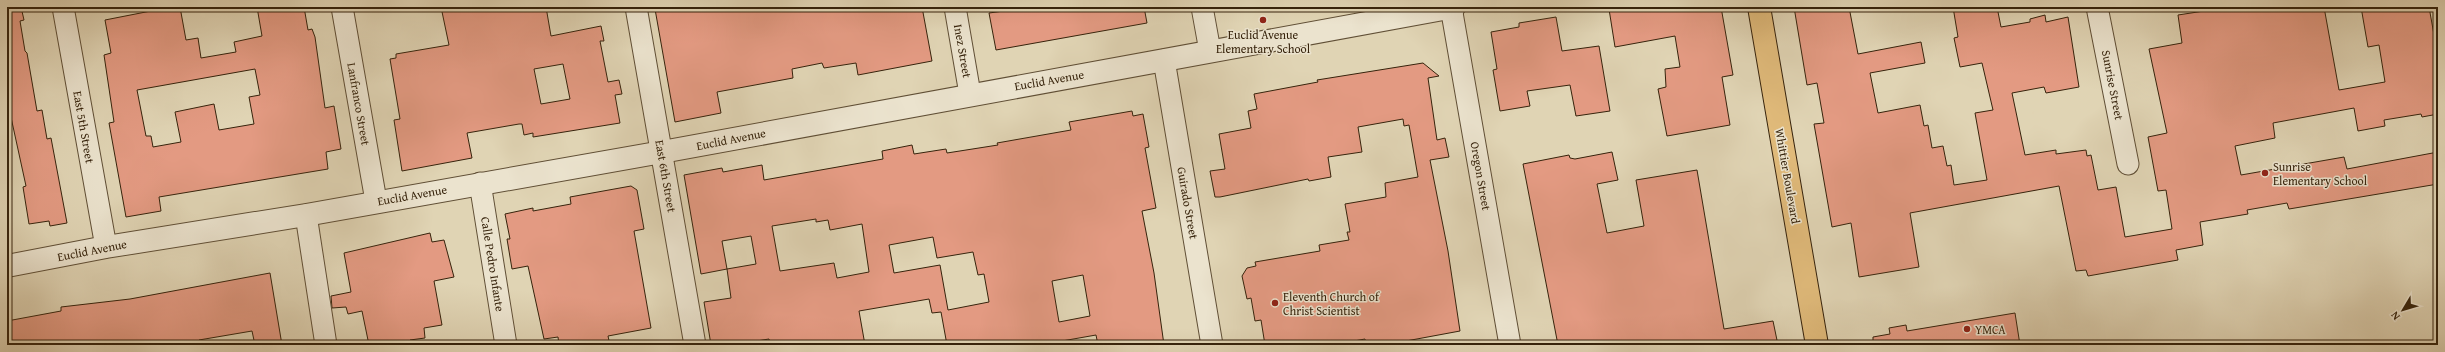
<svg xmlns="http://www.w3.org/2000/svg" width="2445" height="352" font-family="'Gentium Book Plus',serif">
<style>
.building{fill:#e39a82;stroke:#36230c;fill-rule:evenodd}
.lines{fill:none;stroke-linecap:round;stroke-linejoin:round}
.minor-casing{stroke:#604f36;stroke-width:23}
.tertiary-casing{stroke:#604f36;stroke-width:24}
.primary-casing{stroke:#36230c;stroke-width:24}
.minor{stroke:#ebe3ce;stroke-width:21}
.tertiary{stroke:#ebe3ce;stroke-width:22}
.primary{stroke:#e0ba7a;stroke-width:22}
.poi-dot{fill:#8f2418;stroke:#ebe3ce;stroke-width:1.5}
.labels{text-anchor:middle;dominant-baseline:central;stroke-width:3;stroke-linejoin:round;paint-order:stroke}
.poi-label{font-size:12px;fill:#36230c;stroke:#ebe3ce;text-anchor:start}
.street-label{font-size:12px;fill:#36230c;stroke:#ebe3ce}
</style>
<rect width="100%" height="100%" fill="#e0d4b4"/>
<filter id="stains"><feTurbulence type="fractalNoise" baseFrequency=".005" numOctaves="4"/><feColorMatrix values="0 0 0 0 .2 0 0 0 0 .09 0 0 0 0 .02 0 0 0 .5 -.17"/></filter>
<radialGradient id="worn" r=".72"><stop offset=".6" stop-color="#630" stop-opacity="0"/><stop offset="1" stop-color="#630" stop-opacity=".3"/></radialGradient>
<!-- building -->
<g class="building">
<path d="M7,7H21L24,20L20,21L25,51L27,53L37,111L42,110L47,139L51,138L67,223L50,226L49,221L29,224L23,187L26,186L7,99Z"/>
<path d="M161,7H180L186,40L198,38L201,58L236,52L234,42L262,36L257,7H304L308,30L312,29L315,37L325,108L334,106L341,149L326,152L328,169L159,197L161,211L126,217L109,123L114,122L104,55L111,53L105,20L161,9ZM255,69L260,95L249,97L254,124L219,130L214,104L175,112L181,142L153,147L151,136H146L137,90Z"/>
<path d="M441,7H546L551,36L601,26L604,41H600L608,82L619,80L622,94L615,95L620,123L533,137V133L524,135L522,124H519L467,133L472,158L402,171L394,120L400,119L390,59L396,58V54L449,45ZM563,64L570,99L541,104L534,69Z"/>
<path d="M665,7H841L842,11L866,7H922L932,61L858,75L856,63L824,68L822,63L792,69L793,78L717,92L721,113L675,122L655,9Z"/>
<path d="M1033,7H1144L1147,23L996,50L989,13Z"/>
<path d="M1620,7H1721L1733,75L1722,77L1730,125L1667,136L1658,89L1666,87L1665,69L1680,67L1675,36L1615,47L1609,9Z"/>
<path d="M1794,7H1849L1858,54L1921,42L1925,63L1870,73L1878,113L1920,105L1924,126L1928,125L1932,148L1943,146L1947,166L1951,165L1954,185L1987,180L1975,113L1993,110L1982,63L1960,67L1954,38L1958,37L1953,7H1997L2001,27L2030,22V19L2045,15L2046,22L2068,17L2079,87L2046,93L2044,87L2012,93L2025,155L2056,150V154L2086,150L2087,156L2091,155L2098,190L2116,187L2125,237L2172,229L2166,190L2158,191L2148,137L2167,133L2149,49L2182,43L2178,15L2230,7H2324L2339,90L2385,82L2379,45L2368,47L2361,7H2429L2438,57V114L2422,117L2421,114L2384,120L2385,126L2358,131L2354,108L2273,123L2275,138L2235,146L2241,175L2344,157L2347,169L2438,152V184L2289,209L2287,203L2247,210L2248,214L2200,222L2203,245L2176,250L2178,260L2088,276L2086,270L2076,271L2059,186L1910,213L1919,267L1859,277L1851,223L1832,227L1814,124L1824,123L1817,83L1807,85Z"/>
<path d="M1556,17L1562,51L1599,46L1610,111L1576,116L1570,85L1527,91L1530,106L1500,111L1493,70L1497,69L1491,32L1519,27V23Z"/>
<path d="M1423,63L1439,76L1428,78L1437,140L1445,138L1449,157L1430,160L1448,251L1460,331L1406,341V345H1366L1365,339L1332,345H1265L1261,320L1255,321L1251,298L1247,299L1242,276L1247,268L1256,266L1255,262L1320,251L1319,245L1349,240L1347,232H1350L1345,204L1386,197L1385,183L1418,177L1409,125L1404,126L1403,119L1358,127L1362,152L1328,157L1331,177L1309,181L1308,179L1220,197H1215L1210,171L1225,169L1219,134L1251,128L1248,111L1257,109L1254,94L1318,82L1317,80Z"/>
<path d="M1132,111L1133,116L1143,114L1149,147L1145,148L1156,208L1142,211L1154,273L1164,345H1098L1096,335L1062,341L1063,345H947L941,312L932,313L929,299L859,311L865,345H770L769,339L732,345H711L704,302L731,298L727,269L756,264L751,236L722,241L727,269L701,274L684,175L722,168L723,172L762,165L764,180L883,159L882,151L912,145L914,154L946,149L947,153L998,145L997,143L1071,130L1069,122ZM816,219V222L828,220L830,230L862,224L869,272L837,278L834,263L780,271L772,226ZM933,237L937,258L973,252L978,275L984,274L989,302L948,310L940,265L894,273L889,245ZM1083,275L1090,316L1059,322L1052,281Z"/>
<path d="M1612,152L1618,180L1597,184L1607,233L1644,226L1636,180L1697,170L1724,329L1773,321L1778,345H1558L1523,164L1569,155L1570,158L1575,159Z"/>
<path d="M631,186L637,190L644,229L634,231L651,328L608,336L610,345H559L558,337L544,339L528,266L512,269L507,239H510L505,214L533,208V211L571,204L570,197Z"/>
<path d="M430,233L432,242L444,240L454,277L434,281L442,325L424,328L425,338L410,340V345H369L362,311L348,314L346,307L332,308L331,296L351,292L344,253Z"/>
<path d="M270,273L282,345H255L252,331L199,340L200,345H7V321L61,311V307L130,299Z"/>
<path d="M2015,313L2020,345H1873V337L1890,334L1889,328L1906,325L1907,331Z"/>
</g>
<g class="lines">
<defs>
<g id="minor">
<path d="M63,7L106,247"/>
<path d="M342,7L376,201"/>
<path d="M636,7L695,345"/>
<path d="M955,7L970,94"/>
<path d="M1202,7L1210,51"/>
<path d="M1451,7L1510,345"/>
<path d="M2097,7L2128,164"/>
<path d="M1164,60L1212,345"/>
<path d="M480,183L506,345"/>
<path d="M306,215L326,345"/>
</g>
<path id="tertiary" d="M7,266L106,247L306,215L662,152L1454,7"/>
<path id="primary" d="M1759,7L1817,345"/>
</defs>
<!-- minor casing -->
<use href="#minor" class="minor-casing"/>
<!-- tertiary casing -->
<use href="#tertiary" class="tertiary-casing"/>
<!-- primary casing -->
<use href="#primary" class="primary-casing"/>
<!-- minor -->
<use href="#minor" class="minor"/>
<!-- tertiary -->
<use href="#tertiary" class="tertiary"/>
<!-- primary -->
<use href="#primary" class="primary"/>
</g>
<!-- markers -->
<g class="poi-dot">
<circle cx="1263" cy="20" r="4"/>
<circle cx="2265" cy="173" r="4"/>
<circle cx="1275" cy="303" r="4"/>
<circle cx="1967" cy="329" r="4"/>
</g>
<g class="labels">
<!-- poi labels -->
<g class="poi-label">
<text x="1263" y="34" text-anchor="middle">Euclid Avenue<tspan x="1263" dy="14">Elementary School</tspan></text>
<text x="2273" y="166">Sunrise<tspan x="2273" dy="14">Elementary School</tspan></text>
<text x="1283" y="296">Eleventh Church of<tspan x="1283" dy="14">Christ Scientist</tspan></text>
<text x="1975" y="329">YMCA</text>
</g>
<!-- street labels -->
<g class="street-label">
<text transform="translate(963 51) rotate(80)">Inez Street</text>
<text transform="translate(1049 80) rotate(-10)">Euclid Avenue</text>
<text transform="translate(2113 85) rotate(79)">Sunrise Street</text>
<text transform="translate(359 104) rotate(80)">Lanfranco Street</text>
<text transform="translate(84 127) rotate(80)">East 5th Street</text>
<text transform="translate(731 139) rotate(-11)">Euclid Avenue</text>
<text transform="translate(666 176) rotate(80)">East 6th Street</text>
<text transform="translate(1481 176) rotate(80)">Oregon Street</text>
<text transform="translate(1788 176) rotate(80)">Whittier Boulevard</text>
<text transform="translate(412 195) rotate(-10)">Euclid Avenue</text>
<text transform="translate(1188 203) rotate(80)">Guirado Street</text>
<text transform="translate(92 250) rotate(-11)">Euclid Avenue</text>
<text transform="translate(493 264) rotate(81)">Calle Pedro Infante</text>
</g>
</g>
<!-- margin -->
<rect width="2445" height="352" fill="none" stroke="#e0d4b4" stroke-width="24"/>
<rect x="8" y="8" width="2429" height="336" fill="none" stroke="#36230c" stroke-width="2"/>
<rect x="12" y="12" width="2421" height="328" fill="none" stroke="#36230c"/>
<!-- north arrow -->
<g transform="translate(2403 310) rotate(232)" stroke="#ebe3ce" stroke-width="3" paint-order="stroke">
<path d="M0-3L7 15L0 10L-7 15Z" fill="#36230c"/>
<text y="-6" font-size="11" font-weight="bold" text-anchor="middle" fill="#36230c">N</text>
</g>
<rect width="100%" height="100%" filter="url(#stains)"/>
<rect width="100%" height="100%" fill="url(#worn)"/>
</svg>
